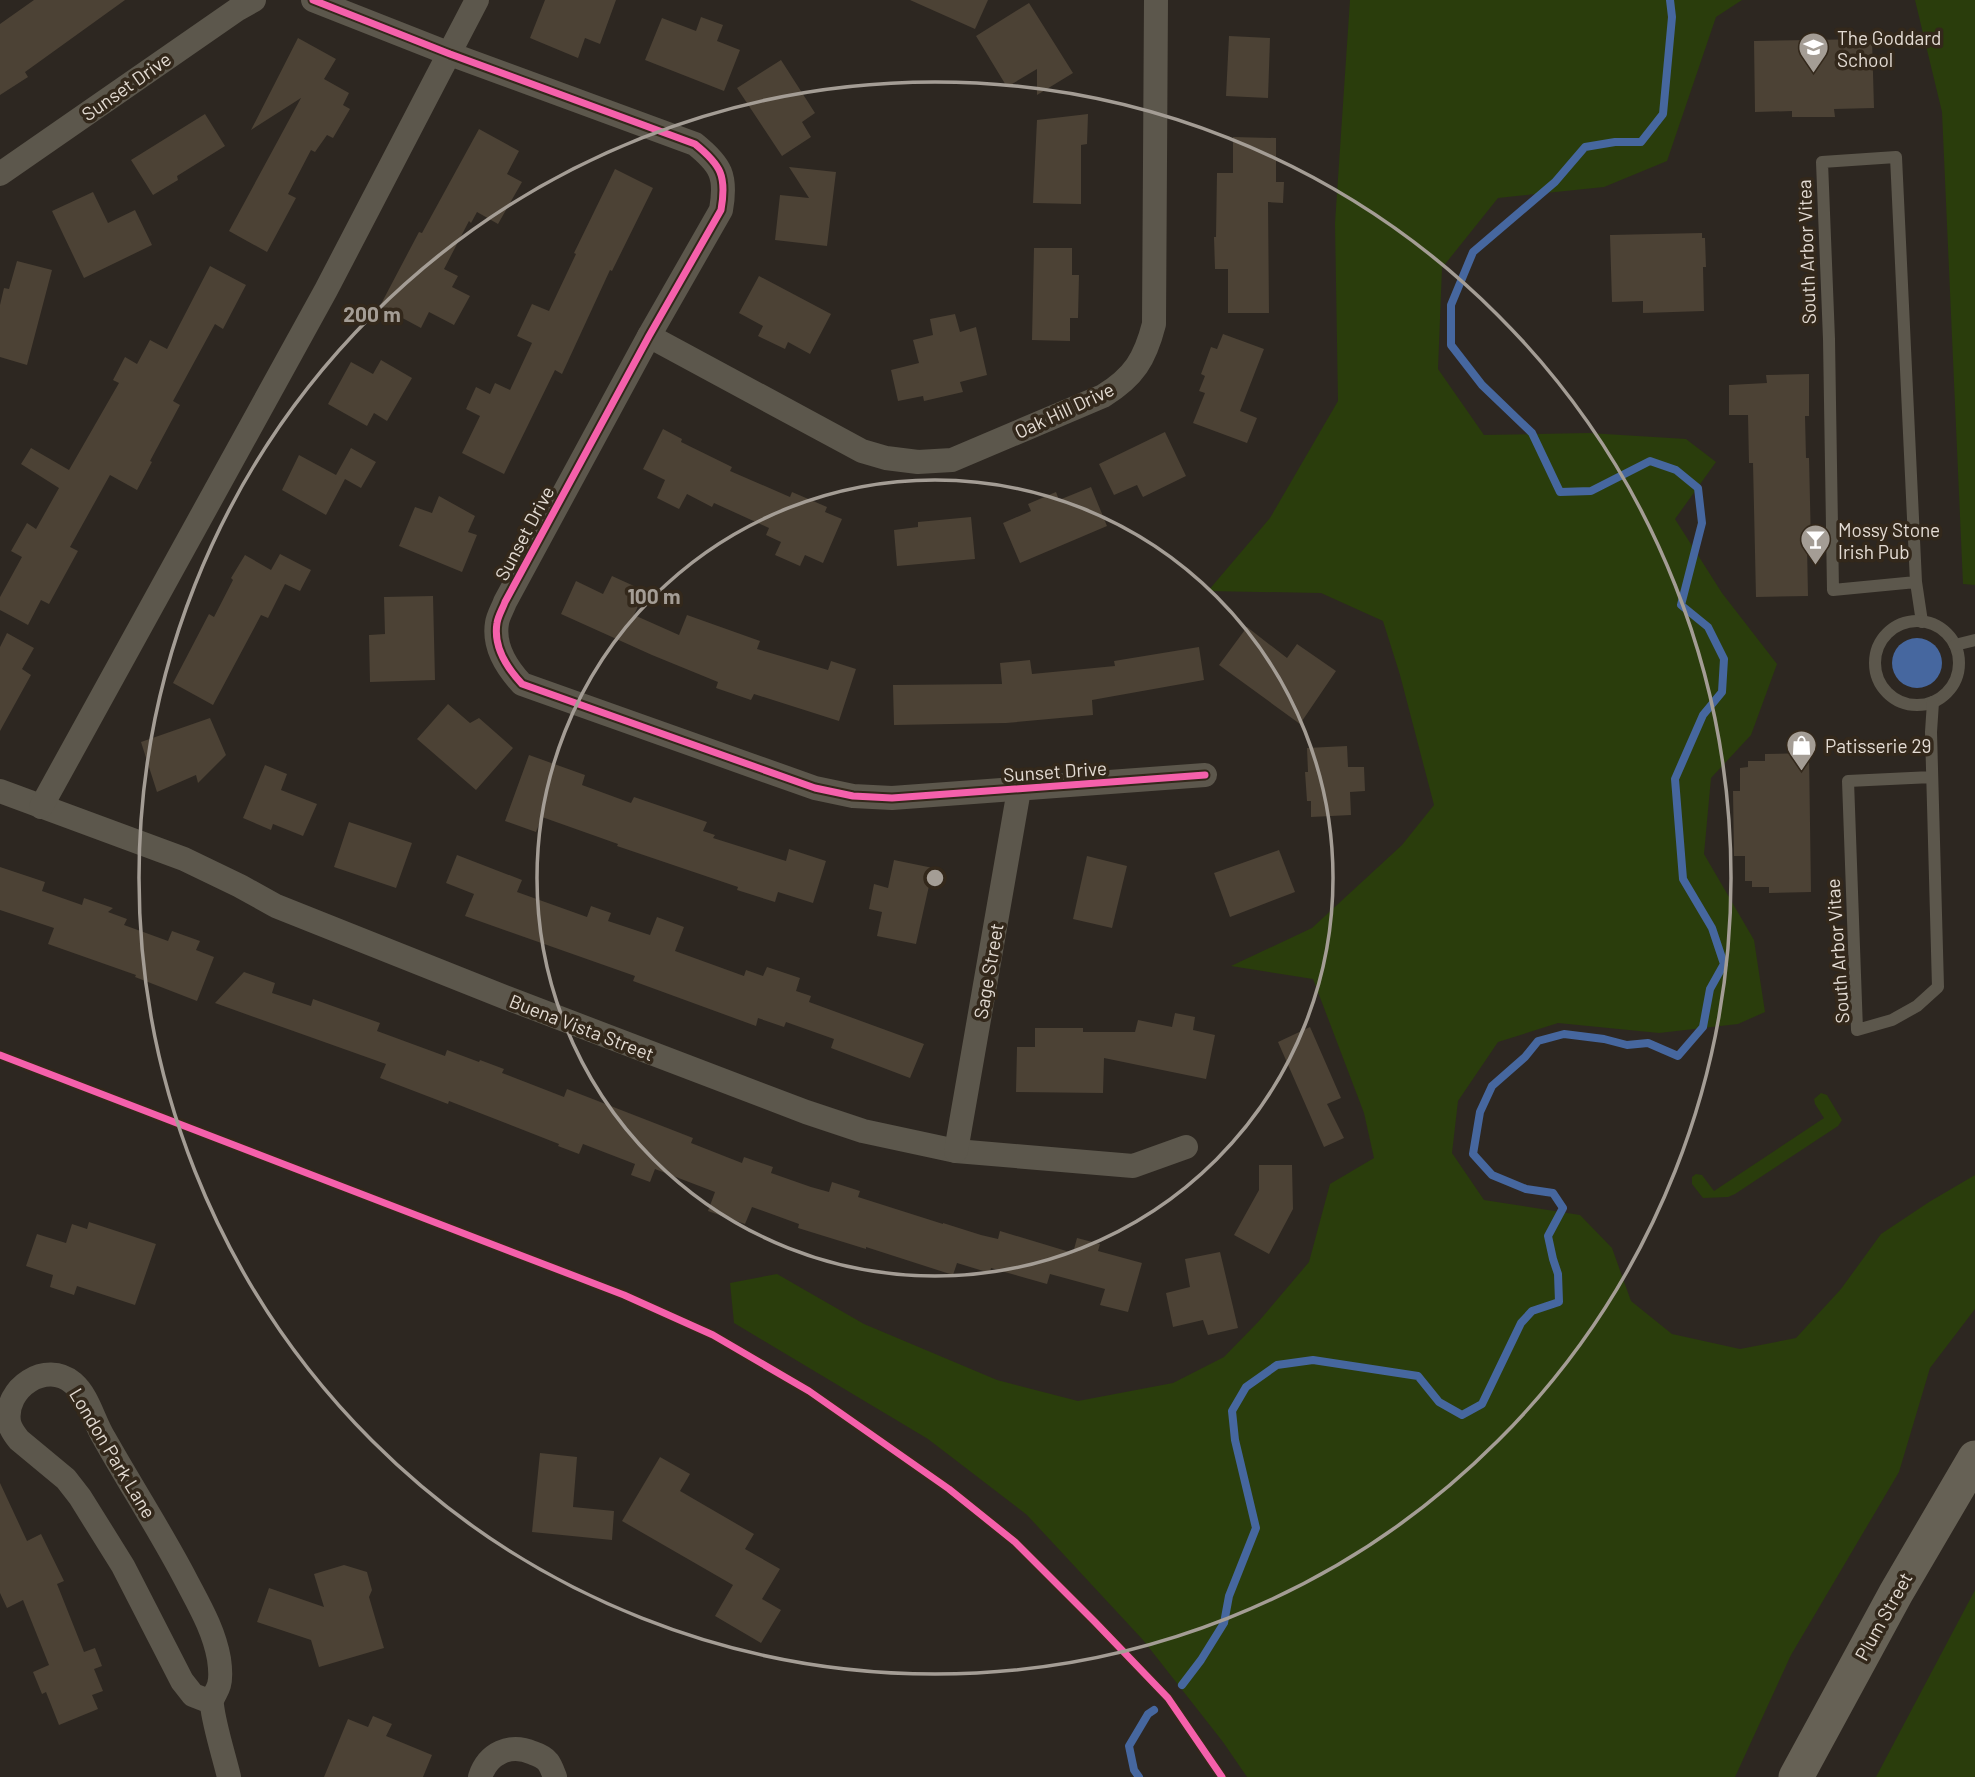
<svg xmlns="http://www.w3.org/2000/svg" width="1975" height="1777" font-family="Barlow,sans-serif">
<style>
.green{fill:#2a3d0c}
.water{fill:#46679f}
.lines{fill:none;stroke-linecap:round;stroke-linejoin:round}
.stream{stroke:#46679f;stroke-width:8}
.building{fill:#4c4235}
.lane{stroke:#5c574c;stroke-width:12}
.street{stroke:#5c574c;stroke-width:24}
.secondary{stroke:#666155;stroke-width:35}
.cycleway-casing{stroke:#33281b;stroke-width:11}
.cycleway{stroke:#f560ab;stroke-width:7}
.ring{fill:none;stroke:#a49d95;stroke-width:3.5}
.labels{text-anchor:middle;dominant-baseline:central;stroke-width:7;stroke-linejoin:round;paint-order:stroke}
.poi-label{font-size:19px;fill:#e4dcd4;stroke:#33281b;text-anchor:start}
.street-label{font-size:19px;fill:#e4dcd4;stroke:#33281b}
.centre{fill:#a49d95;stroke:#33281b;stroke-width:3.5}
.ring-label{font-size:21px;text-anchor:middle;font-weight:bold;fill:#a49d95;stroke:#33281b;stroke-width:7;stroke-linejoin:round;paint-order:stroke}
</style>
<rect width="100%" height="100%" fill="#2d2721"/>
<!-- green -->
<g class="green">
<path d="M1350,0H1742L1716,17L1667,161L1604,187L1498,198L1442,268L1438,369L1484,435L1589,433L1686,439L1716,462L1675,519L1722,593L1777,664L1751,735L1711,778L1704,854L1754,940L1765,1012L1738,1024L1659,1033L1558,1023L1498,1042L1458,1101L1452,1153L1484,1200L1580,1215L1612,1248L1631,1301L1672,1334L1740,1349L1796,1338L1841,1289L1881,1234L1929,1202L1975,1175V1309L1930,1368L1899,1472L1791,1655L1735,1777H1247L1223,1742L1143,1640L1027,1515L928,1439L734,1323L730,1283L777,1274L864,1324L997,1380L1078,1401L1173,1383L1224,1357L1259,1321L1309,1262L1330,1184L1374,1158L1364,1113L1313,979L1231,966L1312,928L1402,845L1434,805L1400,675L1383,621L1321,593L1208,591L1270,518L1338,401L1335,223Z"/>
<path d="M1915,0H1975V585L1963,584L1942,112Z"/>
<path d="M1821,1093L1827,1095L1842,1120L1838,1126L1735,1194L1728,1197L1703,1198L1692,1184V1177L1696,1174L1702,1175L1714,1191L1824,1118L1815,1104L1814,1099Z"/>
<path d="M1975,1590V1777H1876Z"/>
</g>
<!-- water -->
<circle class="water" cx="1917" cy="663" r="25"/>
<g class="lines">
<!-- stream -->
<g class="stream">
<path d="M1182,1685L1201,1660L1224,1623L1229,1596L1256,1528L1235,1440L1232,1411L1246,1387L1277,1365L1313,1360L1418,1376L1439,1402L1462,1415L1482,1404L1521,1323L1532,1311L1559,1302L1558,1274L1553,1259L1548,1236L1563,1208L1553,1193L1526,1189L1492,1175L1473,1154L1480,1112L1492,1086L1525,1057L1538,1041L1564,1034L1604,1039L1627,1045L1648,1043L1678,1056L1703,1027L1710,989L1724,964L1712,928L1683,879L1675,779L1703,715L1722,692L1724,659L1708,627L1681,605L1702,523L1698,488L1676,470L1650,461L1591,491L1560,492L1532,433L1482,385L1451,345V305L1473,252L1555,182L1585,147L1615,142H1641L1663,114L1672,17L1670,0"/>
<path d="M1139,1777L1134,1770L1129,1746L1148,1714L1154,1710"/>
</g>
</g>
<!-- building -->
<g class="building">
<path d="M34,0H125L25,72L28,77L0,95V24Z"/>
<path d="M545,0H616L600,44L585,38L578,58L530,38Z"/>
<path d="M910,0H988L975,29Z"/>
<path d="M1029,3L1073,73L1037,95V69L1007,87L976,36Z"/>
<path d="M701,17L723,25L717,41L740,50L724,91L645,60L662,18L696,31Z"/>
<path d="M1229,36L1270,38L1268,98L1226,96Z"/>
<path d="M298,38L336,59L324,79L349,93L343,105L350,109L333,138L327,135L315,152L311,150L288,194L296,198L267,252L229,231L301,98L251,130Z"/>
<path d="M1872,39L1874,108L1834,109L1835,117H1792V111L1755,112L1754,41Z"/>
<path d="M781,60L815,113L802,122L811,137L782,156L737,88Z"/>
<path d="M205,114L225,146L177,176L178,180L153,195L131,160Z"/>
<path d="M1088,114L1087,144L1081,145V204L1033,203L1037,120Z"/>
<path d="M479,129L519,151L507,174L522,182L498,224L477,212L471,223L469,221L444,269L458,276L452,287L470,296L454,325L429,312L421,328L380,306L419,232L422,233Z"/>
<path d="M1233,137L1276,138V182H1284L1283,203L1268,202L1269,313H1228V269H1215L1214,237H1216L1217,173H1233Z"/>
<path d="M789,167L836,172L827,246L775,240L780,195L809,198Z"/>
<path d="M615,169L653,188L612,271L610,270L562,374L555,370L504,474L462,453L480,416L466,409L476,387L490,394L495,383L510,390L532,343L517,336L532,304L549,311L576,254L574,253Z"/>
<path d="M93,192L108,223L135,210L152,245L84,278L52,211Z"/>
<path d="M1702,233V238H1705L1706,267H1703L1704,311L1643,313V301L1612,302L1610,235Z"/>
<path d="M1034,248H1072V275H1079L1078,318H1070V341L1032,340Z"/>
<path d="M17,261L52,270L27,365L0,357V305L4,288L9,289Z"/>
<path d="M210,266L246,285L223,329L215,324L173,401L180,405L150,461L152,462L137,490L110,475L70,547L78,551L49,604L41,600L28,625L0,610V597L22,557L11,551L27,523L36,529L59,488L21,464L31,448L69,470L119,383L113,380L125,357L137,364L150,340L167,349Z"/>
<path d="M759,276L831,314L810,354L788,342L785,349L758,336L763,326L739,313Z"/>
<path d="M955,314L960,332L976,327L987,375L960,382L963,392L924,401L923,396L898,401L891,370L919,363L913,340L933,335L930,319Z"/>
<path d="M1223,334L1264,349L1240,411L1257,418L1247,443L1193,423L1205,393L1199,391L1205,376L1201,374L1211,347L1217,349Z"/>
<path d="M381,360L412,378L387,421L374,413L367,426L328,404L351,362L373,374Z"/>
<path d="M1809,374V416H1805L1806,458H1809L1811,544L1807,545L1808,596L1756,597L1753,463H1749L1748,415H1729V385L1767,383L1766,375Z"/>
<path d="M663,429L682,439L681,442L732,467L730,471L790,497L792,492L827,507L825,512L842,519L823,563L805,555L800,566L775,555L781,542L766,535L769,528L714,503L712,507L687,494L679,509L657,498L665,480L643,469Z"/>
<path d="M1165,432L1186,476L1143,497L1137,485L1114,495L1099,464Z"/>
<path d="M351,448L376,462L361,488L345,479L326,515L282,490L299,455L336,475Z"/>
<path d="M1091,487L1107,526L1020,563L1003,523L1031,511L1028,504L1056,492L1059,500Z"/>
<path d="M439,496L475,516L468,532L477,535L462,572L399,546L415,507L432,513Z"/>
<path d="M971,517L975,559L897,566L894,530L918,527V522Z"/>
<path d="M280,554L311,570L300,591L285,584L268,618L261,615L213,705L173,683L209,614L214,617L233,580L231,578L245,555L271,570Z"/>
<path d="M612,576L645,591L634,615L679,635L687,615L760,641L757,649L828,670L831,661L856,669L839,721L754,694L751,700L716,688L718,682L652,655L561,614L576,581L603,594Z"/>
<path d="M433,596L435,680L370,682L369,635L385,634L384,597Z"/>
<path d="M1247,627L1287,658L1297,644L1336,671L1300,724L1219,665Z"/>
<path d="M7,633L34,648L22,669L31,675L0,731V647Z"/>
<path d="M1199,647L1204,680L1092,700L1093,715L1006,723L894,725L893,685L1002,684L1000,663L1030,660L1032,674L1115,666L1114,661Z"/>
<path d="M448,704L470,723L479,718L513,748L476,790L417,739Z"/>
<path d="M210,718L226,755L198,783L196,775L157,792L141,742Z"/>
<path d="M1347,746L1348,767H1364L1365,791L1350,792L1351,815L1311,817V801H1307L1305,772H1308L1307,748Z"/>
<path d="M1809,753L1811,892L1769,893V887H1752V881H1745V856H1734L1733,791H1740V768L1748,767V761H1765V754Z"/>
<path d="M529,755L585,775L582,785L631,803L634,797L707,822L703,831L715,835L713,838L786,861L789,849L826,861L813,903L778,892L775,902L737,890L738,887L617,846L618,844L542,817L536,832L505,821Z"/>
<path d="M265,765L287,774L281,790L317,804L303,836L273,824L271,830L243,818Z"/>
<path d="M349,822L412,843L396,888L334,867Z"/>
<path d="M1279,850L1295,892L1230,917L1214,873Z"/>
<path d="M457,855L522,880L517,892L587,917L591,906L611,913L608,921L650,935L657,917L684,927L675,951L744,976L746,970L763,976L767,967L800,978L796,991L811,996L809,1002L924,1044L910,1078L831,1048L834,1039L786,1022L784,1027L758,1018L756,1026L633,981L635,976L465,916L474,894L446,883Z"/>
<path d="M1087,856L1127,866L1112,928L1073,919Z"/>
<path d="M894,860L933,868L916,944L877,936L882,912L869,909L874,884L888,888Z"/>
<path d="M0,867L45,882L42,891L82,905L84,898L113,908L108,912L127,919L124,925L168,941L172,931L200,941L196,950L214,957L197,1001L135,977L136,975L48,944L54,928L0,910Z"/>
<path d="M244,972L275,983L272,993L311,1006L313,999L380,1023L377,1031L445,1056L447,1050L479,1062L480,1060L504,1069L502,1073L564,1097L567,1089L693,1138L691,1143L742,1163L744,1157L773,1167L771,1173L811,1187L829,1192L832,1182L860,1191L858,1197L943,1224V1223L981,1235L998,1239L1000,1231L1073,1253L1077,1238L1100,1244L1098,1251L1142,1263L1128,1312L1100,1305L1105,1289L1050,1274L1047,1284L991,1268L990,1273L957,1263L953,1275L866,1247V1249L798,1228L799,1224L752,1207L745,1224L708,1211L715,1192L655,1169L650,1182L631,1175L635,1164L583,1144L579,1154L558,1146L559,1144L449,1101L448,1104L380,1078L386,1064L215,1003Z"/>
<path d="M1175,1013L1195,1017L1193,1030L1215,1035L1206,1079L1104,1058L1103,1093L1016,1092L1017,1047H1035V1028H1083V1032H1135L1138,1020L1172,1027Z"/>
<path d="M1310,1027L1341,1098L1327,1104L1344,1138L1324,1147L1278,1042Z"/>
<path d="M1259,1165H1292L1293,1209L1269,1254L1234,1235L1259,1190Z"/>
<path d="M89,1222L156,1244L135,1305L77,1286L74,1295L50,1287L53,1275L26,1266L37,1234L66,1243L72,1224L87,1229Z"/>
<path d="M1220,1252L1238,1328L1208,1335L1203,1320L1173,1327L1166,1293L1190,1287L1185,1259Z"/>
<path d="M540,1453L577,1457L573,1507L614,1511L612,1540L532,1532Z"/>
<path d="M660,1457L690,1474L680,1491L754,1534L745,1549L780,1569L762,1599L781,1610L761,1643L715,1616L733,1585L622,1521Z"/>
<path d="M0,1483L27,1541L41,1534L64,1581L57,1584L84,1652L95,1648L102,1666L94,1669L103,1691L92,1695L98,1709L59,1725L46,1692L42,1694L33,1672L49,1665L23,1600L7,1608L0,1593Z"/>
<path d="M344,1565L367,1572L372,1590L369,1597L384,1648L319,1667L311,1640L257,1622L269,1588L324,1607L314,1574Z"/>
<path d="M373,1716L392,1724L386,1736L432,1755L423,1777H324L348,1719L368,1727Z"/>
</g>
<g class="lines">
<!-- lane -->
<g class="lane">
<path d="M1916,582L1833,590L1829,339L1822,162L1896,157L1916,582L1922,622"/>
<circle cx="1917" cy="663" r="42"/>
<path d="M1955,645L1975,640"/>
<path d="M1932,777L1848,781L1857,1030L1892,1020L1917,1006L1938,987L1931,732L1933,702"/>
</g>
<!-- street -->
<g class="street">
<path d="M313,0L450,54L695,144C721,165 727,176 721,210L649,336L505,602C503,608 498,616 497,623C493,647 507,668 522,684L815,788L853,796L892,798L1205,775"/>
<path d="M0,174L238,9L254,0"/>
<path d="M649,336L862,451L886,458L918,462L952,460L1103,396C1134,377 1145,359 1154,324L1156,0"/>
<path d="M0,791L184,859L240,886L276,906L507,998L806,1112L863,1131L956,1151L1133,1166L1186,1147"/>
<path d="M41,807L326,290L477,0"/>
<path d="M956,1151L1019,790"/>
<path d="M211,1702L193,1695L182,1681L123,1566L80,1497L66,1479L19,1440C15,1435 10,1428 9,1422C4,1388 46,1360 73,1383C89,1397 93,1420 104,1438C131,1486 161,1532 186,1580C199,1605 214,1630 219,1659C220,1666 221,1678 219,1685C217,1692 211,1698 212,1705C214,1725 224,1756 229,1777"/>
<path d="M480,1777C488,1753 510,1743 533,1753C539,1755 544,1757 548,1762C551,1766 553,1772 555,1777"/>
</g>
<!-- secondary -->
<path class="secondary" d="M1796,1777L1896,1593L1975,1458"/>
<defs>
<g id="cycleway">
<path d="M313,0L450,54L695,144C721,165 727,176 721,210L649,336L505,602C503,608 498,616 497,623C493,647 507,668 522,684L815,788L853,796L892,798L1205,775"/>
<path d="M0,1055L624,1295L713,1335L809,1391L949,1489L1015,1542L1095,1622L1168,1698L1222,1777"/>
</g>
</defs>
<!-- cycleway casing -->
<use href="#cycleway" class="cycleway-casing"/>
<!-- cycleway -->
<use href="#cycleway" class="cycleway"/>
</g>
<!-- distance rings -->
<g class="ring">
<circle cx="935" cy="878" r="398"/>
<circle cx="935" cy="878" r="796"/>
</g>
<!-- icons -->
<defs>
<symbol id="school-pin" viewBox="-11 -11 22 30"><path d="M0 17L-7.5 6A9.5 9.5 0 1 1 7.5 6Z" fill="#a49d95" stroke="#33281b"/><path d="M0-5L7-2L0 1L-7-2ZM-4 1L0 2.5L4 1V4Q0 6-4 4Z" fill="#fff"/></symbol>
<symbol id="bar-pin" viewBox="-11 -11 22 30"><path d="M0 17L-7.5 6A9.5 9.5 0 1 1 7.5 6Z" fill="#a49d95" stroke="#33281b"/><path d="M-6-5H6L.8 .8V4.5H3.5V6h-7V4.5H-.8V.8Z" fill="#fff"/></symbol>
<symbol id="shop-pin" viewBox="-11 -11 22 30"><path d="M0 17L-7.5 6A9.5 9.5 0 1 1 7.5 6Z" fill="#a49d95" stroke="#33281b"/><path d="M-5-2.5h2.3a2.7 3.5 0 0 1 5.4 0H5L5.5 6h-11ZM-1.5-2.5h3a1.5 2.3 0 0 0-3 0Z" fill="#fff"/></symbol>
</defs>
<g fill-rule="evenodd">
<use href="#school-pin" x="1796" y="30" width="35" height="47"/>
<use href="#bar-pin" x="1798" y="522" width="35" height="47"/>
<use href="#shop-pin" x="1784" y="728" width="35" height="47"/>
</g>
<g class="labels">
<!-- poi labels -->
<g class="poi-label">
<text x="1837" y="37">The Goddard<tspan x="1837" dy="22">School</tspan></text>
<text x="1838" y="529">Mossy Stone<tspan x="1838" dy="22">Irish Pub</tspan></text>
<text x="1825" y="745">Patisserie 29</text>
</g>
<!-- street labels -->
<g class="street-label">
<text transform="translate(126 86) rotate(-35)">Sunset Drive</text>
<text transform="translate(1806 252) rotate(-92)">South Arbor Vitea</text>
<text transform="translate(1064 410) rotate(-25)">Oak Hill Drive</text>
<text transform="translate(524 533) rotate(-62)">Sunset Drive</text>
<text transform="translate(1055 771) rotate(-4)">Sunset Drive</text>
<text transform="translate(1837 951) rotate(-94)">South Arbor Vitae</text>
<text transform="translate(988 971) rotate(-80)">Sage Street</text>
<text transform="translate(582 1027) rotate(21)">Buena Vista Street</text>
<text transform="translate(113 1453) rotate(59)">London Park Lane</text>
<text transform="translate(1883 1616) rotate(-61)">Plum Street</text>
</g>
</g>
<circle cx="935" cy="878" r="10" class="centre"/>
<g class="ring-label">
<text x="372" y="322">200 m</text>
<text x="654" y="604">100 m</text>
</g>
</svg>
